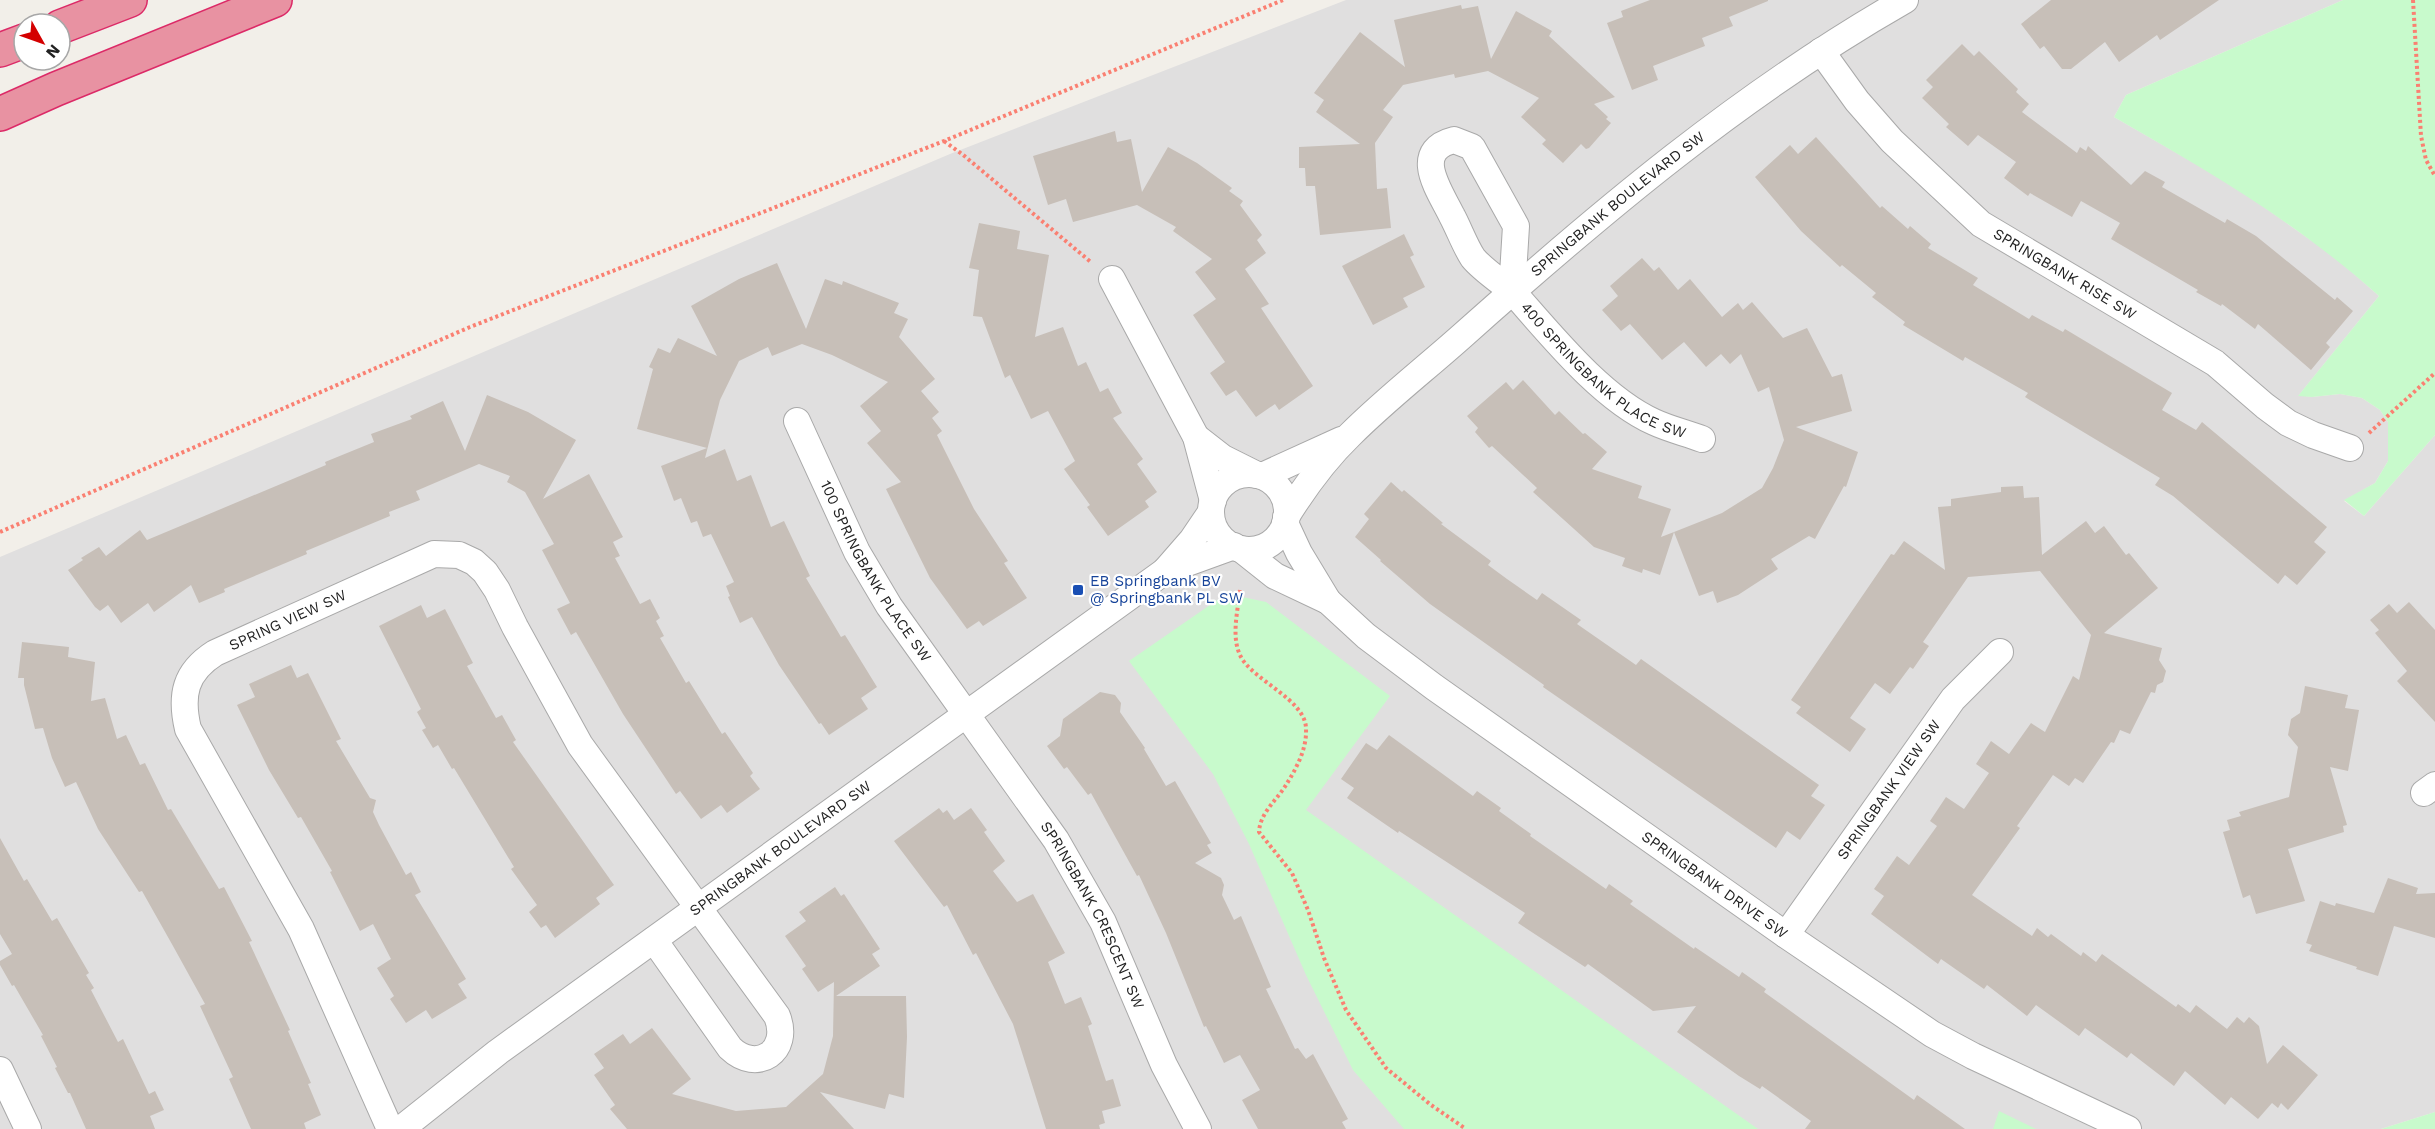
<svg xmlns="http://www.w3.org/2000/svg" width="2435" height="1129" font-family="'Work Sans',sans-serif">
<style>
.residential{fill:#e0dfdf}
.park{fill:#c8facc}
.building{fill:#c7bfb8}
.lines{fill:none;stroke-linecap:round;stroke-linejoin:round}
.minor-casing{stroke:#a9a9a9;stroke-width:28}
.highway-casing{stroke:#dc2a67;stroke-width:36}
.path{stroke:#fa8072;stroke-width:4;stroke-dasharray:3 3;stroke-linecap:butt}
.minor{stroke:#fff;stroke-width:26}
.highway{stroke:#e892a2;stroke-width:33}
.transit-dot{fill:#1a4fb4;stroke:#fff;stroke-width:2}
.labels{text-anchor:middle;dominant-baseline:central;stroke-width:4.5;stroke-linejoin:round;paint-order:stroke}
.street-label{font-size:15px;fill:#222;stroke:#fff}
.transit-label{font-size:15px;fill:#164399;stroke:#fff;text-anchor:start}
</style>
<rect width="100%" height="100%" fill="#f2efe9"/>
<!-- residential -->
<path class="residential" d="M1346,0H2343L2126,95L2114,117L2234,186L2336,258L2379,296L2299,395L2312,397L2340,394L2362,398L2380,410L2388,422V461L2375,483L2344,501L2364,516L2435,435V1112L2381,1129H0V557L950,154Z"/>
<!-- park -->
<g class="park">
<path d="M2343,0H2435V435L2364,516L2344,500L2375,483L2388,461V422L2380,410L2362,398L2340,394L2312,397L2298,396L2379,296C2296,222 2210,172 2114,117L2126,95Z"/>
<path d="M1233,595L1266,602L1390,696L1306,810L1758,1129H1404L1353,1070L1306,975L1249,844L1213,774L1129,661L1223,596Z"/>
<path d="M1999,1111L2036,1129H1993Z"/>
<path d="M2435,1112V1129H2381Z"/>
</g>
<!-- building -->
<g class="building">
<path d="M1650,0H1768V1L1729,17L1733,26L1702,38L1705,46L1653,66L1658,80L1632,90L1607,23L1623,17L1621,11Z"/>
<path d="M2051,0H2219L2160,40L2157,35L2119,62L2105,42L2071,69H2062L2044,46L2040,49L2021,24Z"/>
<path d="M1461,5L1462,9L1478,6L1491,59L1516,11L1552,31L1549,36L1615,97L1594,104L1608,117L1606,119L1611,123L1589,148L1586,149L1581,144L1563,163L1542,144L1546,140L1521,117L1539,98L1488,71L1455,78L1454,74L1403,85L1383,110L1393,117L1375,143L1377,189L1387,188L1391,228L1320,235L1315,186H1306L1305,168H1299V147L1360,144L1316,112L1324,100L1314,93L1360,32L1405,67L1394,20Z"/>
<path d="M1962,44L1974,56L1979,51L2018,89L2016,92L2029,104L2022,112L2077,153L2080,147L2086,151L2088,146L2131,185L2145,171L2165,182L2162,187L2225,223L2227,219L2256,236L2335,300L2337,297L2353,311L2326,343L2330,347L2311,370L2258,324L2255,329L2222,304L2221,306L2196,292L2198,290L2111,239L2120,223L2081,201L2072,217L2030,193L2028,196L2004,178L2016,162L1978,135L1968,146L1946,127L1949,124L1922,98L1933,87L1926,80Z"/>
<path d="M1115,131L1117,142L1131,139L1142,192L1168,147L1197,163L1232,188L1229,191L1243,201L1240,205L1262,235L1257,240L1266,253L1245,269L1269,304L1261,308L1313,386L1279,410L1275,404L1256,417L1236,390L1226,396L1210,373L1225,362L1193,315L1216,299L1195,272L1212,259L1173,231L1176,227L1137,205L1073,222L1066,199L1048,205L1033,156Z"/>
<path d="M1816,137L1880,208L1882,206L1908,229L1910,226L1931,244L1928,248L1978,278L1973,285L2029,319L2032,315L2063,332L2065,329L2172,393L2162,410L2196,430L2202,422L2327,527L2314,542L2326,552L2297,585L2285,575L2278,584L2173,496L2155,485L2160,478L2025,397L2028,393L1965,357L1963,361L1903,325L1905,322L1872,297L1876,293L1842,265L1840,267L1801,231L1755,177L1790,145L1798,154Z"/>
<path d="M979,223L1020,231L1017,249L1049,255L1035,337L1063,327L1078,366L1086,362L1100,392L1108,388L1122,413L1113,418L1143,459L1137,464L1157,492L1145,501L1149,507L1108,536L1087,507L1090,505L1064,469L1075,461L1048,411L1031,419L1010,375L1005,378L982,317L973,316L979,270L969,268Z"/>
<path d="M1404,234L1414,255L1410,257L1425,287L1403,298L1408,307L1373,325L1342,266Z"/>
<path d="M1642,258L1654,271L1659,267L1678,290L1690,279L1722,317L1738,303L1743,310L1752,302L1783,338L1807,328L1832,377L1842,374L1852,411L1796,427L1858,452L1846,487L1844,486L1815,539L1809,536L1771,559L1778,569L1738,595L1717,603L1713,591L1699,596L1674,532L1722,513L1762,488L1773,468L1784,440L1769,387L1758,392L1741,354L1730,364L1721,354L1706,367L1684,342L1662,360L1630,324L1621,331L1602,310L1618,296L1610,286Z"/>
<path d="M777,263L806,329L825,279L842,285L843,281L899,303L894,313L908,319L899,337L935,379L921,391L939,412L932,418L942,431L937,435L974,509L1008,561L1004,563L1027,598L983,626L979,621L967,629L930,578L886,489L901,482L867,443L881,431L860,406L888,382L832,355L802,344L772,356L768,347L739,361L720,400L705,458L725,449L737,481L751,475L771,527L784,521L810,576L806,578L841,637L845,635L877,687L861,698L868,709L829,735L821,723L819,724L779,665L752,617L740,623L728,597L730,596L726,586L734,582L711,534L703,537L697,521L691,523L681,498L674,501L661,466L707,448L637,429L653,369L649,367L658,348L670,353L678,338L717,356L691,306L739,279Z"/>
<path d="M1523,380L1555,415L1559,411L1583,434L1585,433L1607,452L1592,469L1642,486L1638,498L1671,509L1661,537L1674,532L1660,575L1643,569L1642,573L1622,566L1625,558L1594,547L1533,492L1537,488L1492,446L1489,448L1475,432L1478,428L1467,416L1506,382L1513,390Z"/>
<path d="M487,395L528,412L576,440L543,499L589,474L623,537L613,542L620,556L615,558L640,604L650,599L660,618L656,621L664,636L660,638L686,683L689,681L722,734L725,732L753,773L750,776L760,789L727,813L721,805L701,819L680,791L676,794L623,714L576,632L571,635L557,609L570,603L542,550L554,544L525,492L507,482L510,476L479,464L416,491L420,500L389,512L390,516L306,551L307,554L224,589L225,592L199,603L191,585L154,612L148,603L121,623L108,605L100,611L95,607L68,570L83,560L81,558L99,547L106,556L140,530L147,540L326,465L325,462L374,442L371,434L412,419L410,416L443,401L465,451Z"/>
<path d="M1391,482L1402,492L1404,490L1443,523L1441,524L1491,561L1488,565L1507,579L1537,600L1542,593L1581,620L1577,624L1636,665L1641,659L1819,785L1811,796L1825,805L1800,840L1787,831L1776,848L1543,687L1544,685L1430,604L1380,561L1381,560L1355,537L1369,519L1364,514Z"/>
<path d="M2023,486L2024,498L2039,497L2042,555L2086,521L2095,533L2104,526L2126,555L2129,553L2151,580L2158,588L2104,633L2162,648L2159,660L2166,671L2163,682L2157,685L2155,693L2151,692L2130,734L2120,730L2114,743L2111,742L2083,783L2075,778L2069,786L2053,775L2017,826L2020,828L1972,895L2032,936L2037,928L2048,937L2051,934L2081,956L2083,952L2096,962L2102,954L2176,1007L2178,1004L2190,1013L2196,1005L2227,1029L2237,1017L2244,1023L2249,1017L2259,1026L2267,1064L2283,1045L2318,1075L2288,1110L2281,1103L2278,1108L2272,1103L2258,1119L2231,1097L2225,1105L2185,1071L2174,1086L2131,1053L2127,1058L2085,1028L2079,1036L2036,1005L2027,1016L1987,985L1984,989L1941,959L1938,964L1871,914L1884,896L1874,889L1897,856L1909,865L1937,826L1930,821L1946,797L1964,809L1989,773L1976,764L1991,741L2009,754L2031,723L2045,732L2073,676L2079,680L2091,635L2040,571L1968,577L1923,642L1929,646L1913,669L1910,667L1890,694L1875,683L1850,718L1866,729L1850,752L1796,713L1801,707L1791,700L1891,554L1894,555L1904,541L1945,570L1938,507L1951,506V499L2001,492V487Z"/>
<path d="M2409,602L2435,630V722L2397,681L2407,671L2375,633L2379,630L2370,620L2389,604L2397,613Z"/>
<path d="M421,605L427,618L445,609L473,663L467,666L496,718L502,715L516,740L513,742L614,885L596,898L600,904L555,938L546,925L541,928L529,912L537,905L511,869L514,867L454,768L452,769L438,745L433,748L422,730L426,728L417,712L421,709L379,626Z"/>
<path d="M22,642L69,647L68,657L95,662L91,701L105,698L117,739L126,735L140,765L145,763L168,810L171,809L219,889L224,887L252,941L249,942L290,1030L288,1031L311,1083L308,1084L321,1115L304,1123L306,1129H251L229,1079L233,1077L200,1006L205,1004L173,946L142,891L139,892L98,829L76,782L65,787L52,758L43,728L35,729L24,685V678H18Z"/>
<path d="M291,665L297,678L308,673L341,739L336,741L370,798L376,800L373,812L379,825L406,875L411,872L421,892L415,895L466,979L458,984L467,998L432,1019L426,1010L406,1023L390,999L394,996L377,968L391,959L373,924L360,931L330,872L332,871L301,817L298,818L269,770L237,705L255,697L249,684Z"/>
<path d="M2305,686L2348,695L2345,708L2359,710L2348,771L2330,767L2347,825L2343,826L2344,832L2288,849L2305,901L2256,914L2250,895L2243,898L2223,832L2230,830L2227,820L2241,816L2239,812L2289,797L2298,747L2288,735L2291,719L2300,713Z"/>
<path d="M1100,692L1115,695L1121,703L1120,712L1145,748L1144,749L1166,786L1175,781L1211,843L1207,845L1212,853L1195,863L1221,878L1224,885L1222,895L1234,920L1241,916L1271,987L1266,989L1295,1049L1298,1048L1306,1059L1313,1054L1348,1119L1342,1122L1346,1129H1258L1242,1100L1260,1090L1240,1055L1224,1063L1206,1026L1204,1027L1166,933L1139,875L1137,876L1091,793L1088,795L1067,767L1064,769L1047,746L1060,736L1063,719Z"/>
<path d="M1389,735L1473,796L1477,791L1501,808L1499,811L1531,834L1530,836L1606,889L1609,884L1633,901L1630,904L1694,949L1695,947L1739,977L1742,972L1766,989L1764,992L1914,1100L1917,1095L1965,1129H1805L1811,1121L1762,1086L1760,1089L1739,1076L1677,1032L1696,1006L1653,1011L1588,964L1585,967L1518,923L1525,913L1399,831L1398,833L1347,798L1354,788L1341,779L1366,743L1377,750Z"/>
<path d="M939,808L943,813L947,810L954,820L971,808L987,830L984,832L1005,861L993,871L1017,902L1033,894L1065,953L1048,962L1065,1004L1081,997L1092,1024L1088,1026L1106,1081L1113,1079L1121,1106L1102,1111L1105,1123L1099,1125L1100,1129H1046L1013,1024L976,953L973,955L947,905L944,907L894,841Z"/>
<path d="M0,838L24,881L27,879L52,921L57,918L89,973L86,975L94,988L91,990L118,1042L123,1039L149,1094L155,1091L164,1110L150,1116L155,1129H86L70,1093H68L55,1068L57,1067L41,1036L43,1035L14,985L12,986L0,965V961L12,954L0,934Z"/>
<path d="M2388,878L2418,888L2416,894L2435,893V938L2394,926L2378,976L2356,969L2357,967L2309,951L2312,945L2306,943L2320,901L2335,906L2336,903L2374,913Z"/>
<path d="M835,887L841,896L844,894L880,949L872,954L880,966L836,996H906L907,1037L904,1098L889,1094L885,1109L820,1092L854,1129H627L610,1109L615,1105L594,1075L604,1068L594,1054L623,1034L630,1044L652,1028L691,1079L672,1094L736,1111L786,1107L823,1074L833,1036L834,982L818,992L802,969L806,966L785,936L806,921L799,912Z"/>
</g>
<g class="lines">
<defs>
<g id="minor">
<path id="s1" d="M1821,51L1857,101L1892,141L1981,224L2215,363L2265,406L2288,423L2313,435L2350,448"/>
<path d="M1454,140L1472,147L1516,226L1512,291C1500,281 1483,270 1473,258C1465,246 1459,229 1452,216C1440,191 1410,151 1454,140Z"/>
<path d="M1112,279L1196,437L1213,501"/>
<path id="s2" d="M1512,291C1551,335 1601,398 1654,422C1669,429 1686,433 1702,439"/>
<path id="s3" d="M797,421L857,552L889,606L1056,840L1103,922L1164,1065L1198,1129"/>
<path d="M1196,437L1223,458L1257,475"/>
<circle cx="1249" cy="512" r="38"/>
<path d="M1262,476L1341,440"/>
<path id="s4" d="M1286,517C1304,488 1325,459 1350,435C1385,400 1425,369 1462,336C1601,212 1742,93 1905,0"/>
<path d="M1285,523L1299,553L1328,601"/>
<path id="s5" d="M1241,549L1275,576L1328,601L1366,636L1434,687L1786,935L1932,1034L1973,1056L2128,1129"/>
<path d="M1165,571L1234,546"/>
<path d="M2424,793L2435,785"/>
<path id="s6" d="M1786,935L1953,699L2000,652"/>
<path d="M0,1070L28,1129"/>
<path id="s7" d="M390,1129L301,929L188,729C180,695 185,672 215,653L434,554L459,555L474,562L485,572L497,590L515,627L580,745L777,1016C791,1051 757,1074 730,1048L654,940"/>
<path id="s8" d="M401,1129L498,1052L1165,571L1192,540L1211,512"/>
</g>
<g id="highway">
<path d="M60,27L130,0"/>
<path d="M0,50L24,41"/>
<path d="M0,114L56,89L275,0"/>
</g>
</defs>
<!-- minor casing -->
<use href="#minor" class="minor-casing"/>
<!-- highway casing -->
<use href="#highway" class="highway-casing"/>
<!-- path -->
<g class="path">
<path d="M2413,0L2421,136L2426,160L2435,176"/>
<path d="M944,141L962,154L1092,263"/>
<path d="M2369,433L2435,373"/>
<path d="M0,532L470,327L944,141L1283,0"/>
<path d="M1240,590C1238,610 1231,636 1240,655C1251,680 1306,699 1306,729C1307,749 1296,769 1286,785C1276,801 1260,813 1259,832L1292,873L1308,910L1324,958L1346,1010L1386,1068L1431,1105L1466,1129"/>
</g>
<!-- minor -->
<use href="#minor" class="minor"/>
<!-- highway -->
<use href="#highway" class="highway"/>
</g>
<!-- markers -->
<rect class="transit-dot" x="1072" y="584" width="12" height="12" rx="3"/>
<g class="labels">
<!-- street labels -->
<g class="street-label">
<text stroke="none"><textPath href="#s4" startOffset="458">SPRINGBANK BOULEVARD SW</textPath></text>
<text stroke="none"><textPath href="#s1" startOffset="334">SPRINGBANK RISE SW</textPath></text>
<text stroke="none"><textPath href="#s2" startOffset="123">400 SPRINGBANK PLACE SW</textPath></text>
<text stroke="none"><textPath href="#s3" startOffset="170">100 SPRINGBANK PLACE SW</textPath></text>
<text stroke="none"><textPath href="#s7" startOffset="616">SPRING VIEW SW</textPath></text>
<text stroke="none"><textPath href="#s6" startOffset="178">SPRINGBANK VIEW SW</textPath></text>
<text stroke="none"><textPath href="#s8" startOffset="472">SPRINGBANK BOULEVARD SW</textPath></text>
<text stroke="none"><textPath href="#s5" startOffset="582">SPRINGBANK DRIVE SW</textPath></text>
<text stroke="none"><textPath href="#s3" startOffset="578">SPRINGBANK CRESCENT SW</textPath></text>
</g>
<!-- transit labels -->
<g class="transit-label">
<text x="1090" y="581">EB Springbank BV<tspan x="1090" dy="17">@ Springbank PL SW</tspan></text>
</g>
</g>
<!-- north arrow -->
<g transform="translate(42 42) rotate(130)"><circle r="28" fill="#ffffff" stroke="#a7a7a7" stroke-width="1.5"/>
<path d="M0-4.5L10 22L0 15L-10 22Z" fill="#d40000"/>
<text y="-9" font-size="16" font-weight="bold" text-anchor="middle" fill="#222222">N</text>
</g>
</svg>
